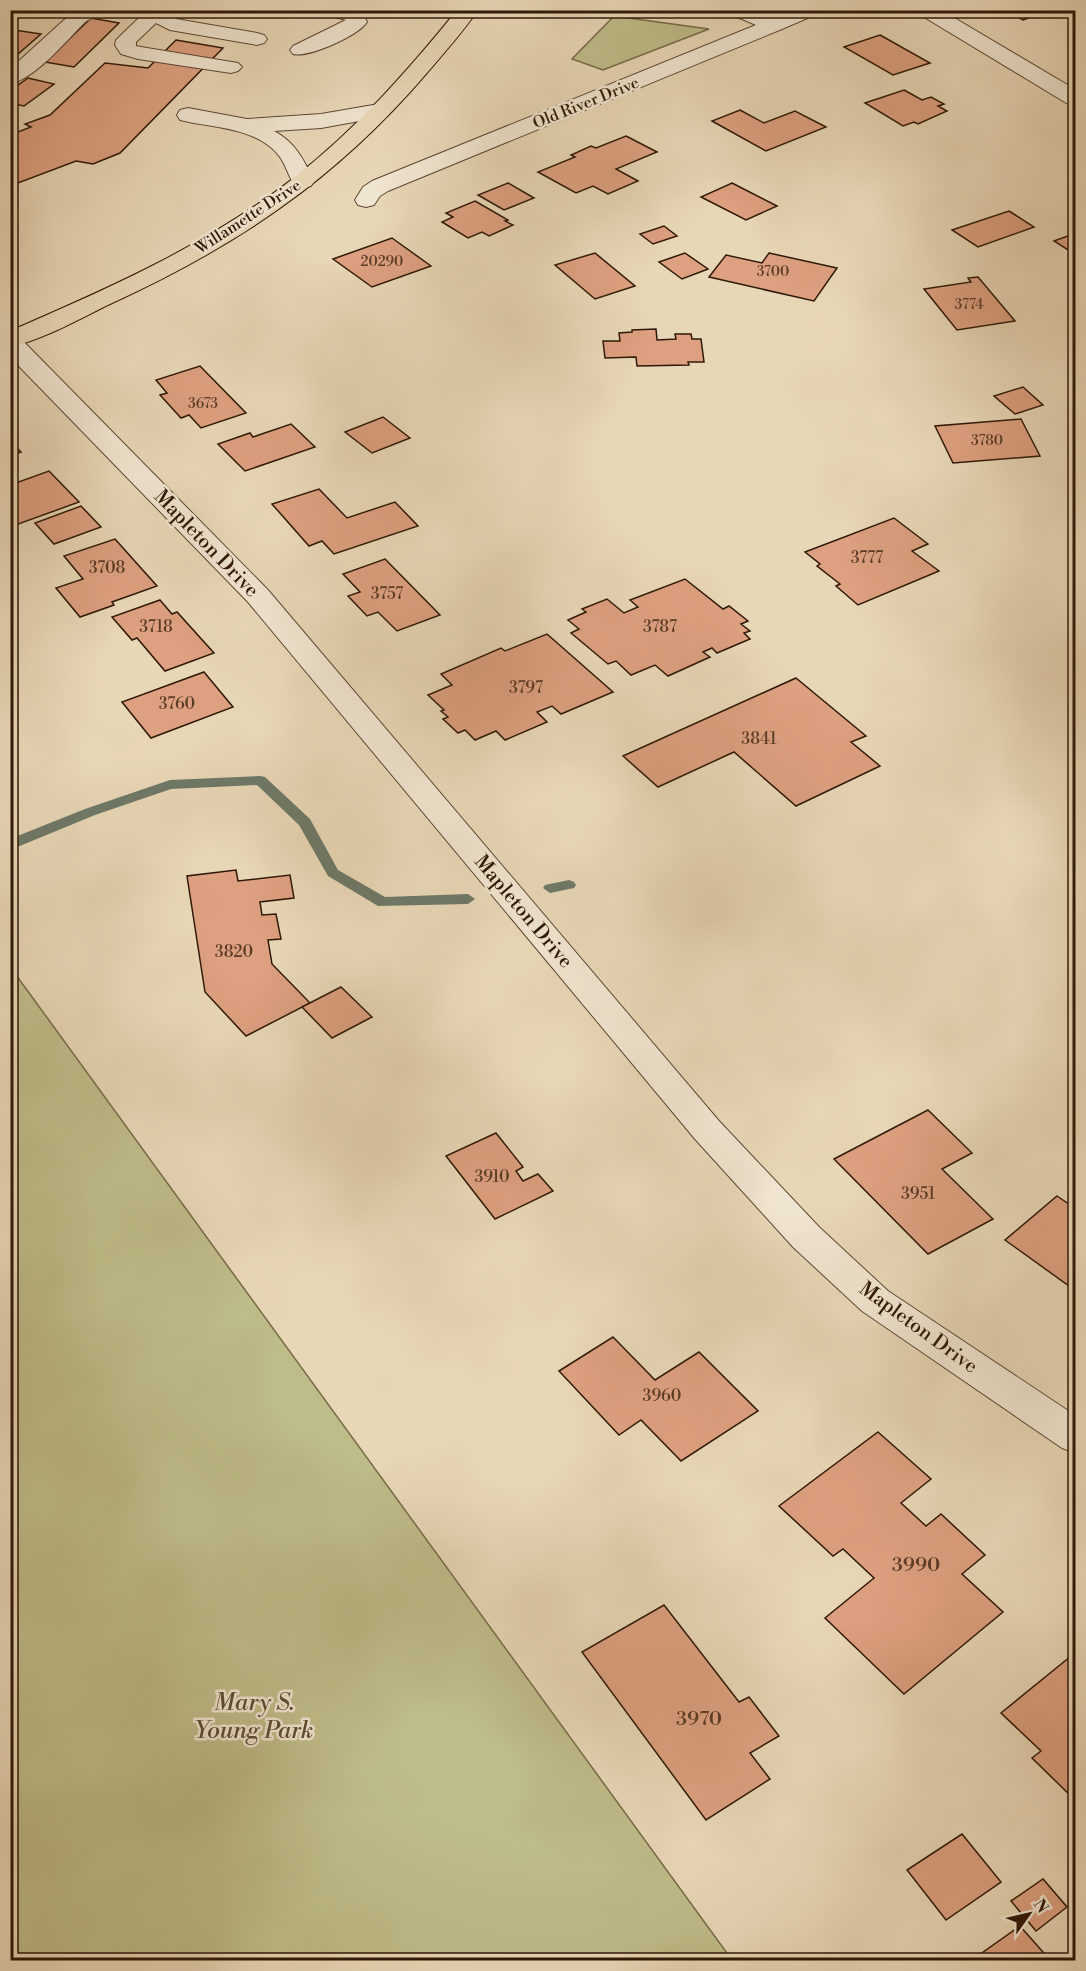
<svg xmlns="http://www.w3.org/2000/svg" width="1086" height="1971" font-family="'Libre Bodoni',serif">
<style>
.green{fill:#bebc89;stroke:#766a48;stroke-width:1.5}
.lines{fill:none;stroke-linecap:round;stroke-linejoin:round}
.stream{fill:#6e7968;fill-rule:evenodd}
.building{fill:#dda080;stroke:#2f1807;stroke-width:1.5}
.minor-casing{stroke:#5d4833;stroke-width:2}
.major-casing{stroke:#2f1807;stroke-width:2}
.minor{fill:#f0e5d0;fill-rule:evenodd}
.major{fill:#e8d7b6;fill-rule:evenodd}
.labels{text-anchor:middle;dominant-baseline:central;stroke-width:5;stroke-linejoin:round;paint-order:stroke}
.far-number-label{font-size:14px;fill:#5a3a25}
.far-street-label{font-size:16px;fill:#2f1807;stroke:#f0e5d0}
.number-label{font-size:16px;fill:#5a3a25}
.street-label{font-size:20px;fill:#2f1807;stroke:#f0e5d0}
.near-number-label{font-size:20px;fill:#5a3a25}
.near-park-label{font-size:24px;font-style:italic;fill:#5a492e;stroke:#f0e5d0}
</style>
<rect width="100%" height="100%" fill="#e8d7b6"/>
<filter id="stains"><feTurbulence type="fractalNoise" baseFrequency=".00333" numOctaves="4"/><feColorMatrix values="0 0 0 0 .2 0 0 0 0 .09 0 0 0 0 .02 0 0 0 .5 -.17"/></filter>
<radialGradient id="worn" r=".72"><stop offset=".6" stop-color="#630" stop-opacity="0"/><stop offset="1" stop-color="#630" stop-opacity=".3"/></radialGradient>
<!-- green -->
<g class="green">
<path d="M614,16L709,29L603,70L572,59Z"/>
<path d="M10,968H11L732,1960H11Z"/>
</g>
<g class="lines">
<!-- stream -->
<g class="stream">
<path d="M260,776L265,777L310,819L338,870L385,897L468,894L475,899L468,904L378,906L328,876L299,825L257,785L171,789L95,815L10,850V839L85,809L170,780Z"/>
<path d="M569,880L574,882L576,885L574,888L550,893L543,888L545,885Z"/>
</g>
</g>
<!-- building -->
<g class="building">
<path d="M289,10H333L328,16Z"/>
<path d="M1005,10H1051L1023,20L1014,15L1011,16L1004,12Z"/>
<path d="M91,18L119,23L74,67L45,62Z"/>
<path d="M14,30L41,34L10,61V32Z"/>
<path d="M880,35L930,63L893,75L844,47Z"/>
<path d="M176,40L223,48L120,153L93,164L76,161L10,186V135L31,127L25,124L50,115L105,63L148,68Z"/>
<path d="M28,78L54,84L24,106L10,103V91Z"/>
<path d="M904,90L922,100L931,97L944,104L938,106L947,111L918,124L914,122L903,126L865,103Z"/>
<path d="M740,110L764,123L795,111L826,127L766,151L712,121Z"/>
<path d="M626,136L657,152L616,169L638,181L608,194L593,186L576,193L538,172L575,157L571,155L591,146L596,148Z"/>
<path d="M508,183L534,198L504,210L478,195Z"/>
<path d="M732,183L777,206L746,220L701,197Z"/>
<path d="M475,201L508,220L505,221L513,225L489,236L482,232L468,238L442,222L453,217L446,213Z"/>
<path d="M1009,211L1034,227L978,247L952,230Z"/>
<path d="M664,226L677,236L653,244L640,234Z"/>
<path d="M1076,233V255L1054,241Z"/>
<path d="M392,238L431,266L372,287L333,259Z"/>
<path d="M595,253L635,286L595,299L555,265Z"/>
<path d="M685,253L708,269L682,279L659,262Z"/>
<path d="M769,253L837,268L814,301L709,277L726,255L762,263Z"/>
<path d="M978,277L1015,321L957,330L924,289L971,282L968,278Z"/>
<path d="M656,329L657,340L676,339L675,334H691L692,339H701L704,362H688L689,365L637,366L636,357L605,358L603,341H620L619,333L632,332V330Z"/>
<path d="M200,366L246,413L201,428L189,415L181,418L160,395L167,393L156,380Z"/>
<path d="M1023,387L1043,405L1015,414L994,396Z"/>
<path d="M383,417L410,438L372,453L345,432Z"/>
<path d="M1021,419L1040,456L953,463L935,426Z"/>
<path d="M291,424L315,447L245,471L218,444L250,433L253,437Z"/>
<path d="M10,440L21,452L10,455Z"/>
<path d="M49,471L79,502L10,527V485Z"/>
<path d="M319,489L347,518L395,502L418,526L334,554L322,541L309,546L272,504Z"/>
<path d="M81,506L101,527L54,544L35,523Z"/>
<path d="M894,518L928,544L912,551L939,571L858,605L836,586L840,584L817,566L820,564L805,552Z"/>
<path d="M115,539L157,586L112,602L114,605L80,617L56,588L83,579L64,556Z"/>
<path d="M385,559L440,615L397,631L378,612L367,616L348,596L360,592L343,574Z"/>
<path d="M685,579L723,609L729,606L748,621L741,624L750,631L744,633L750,639L717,653L712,648L703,652L710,657L668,676L655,665L631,675L616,661L608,664L571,633L579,629L568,620L586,612L582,609L607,599L624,613L638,607L630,600Z"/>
<path d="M160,600L172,614L177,612L214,653L165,671L137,638L132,640L112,617Z"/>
<path d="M547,634L613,692L561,714L552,706L537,712L547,722L505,740L496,731L475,740L465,730L458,733L443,719L448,717L441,711L444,710L428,695L452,685L441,674L501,648L505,651Z"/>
<path d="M204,672L233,707L151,738L122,702Z"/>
<path d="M796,678L866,736L851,742L880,766L796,806L734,752L658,787L623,756Z"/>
<path d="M236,870L238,881L290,875L294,898L260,902L262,915L276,914L281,939L268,940L272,964L310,1003L246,1036L205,992L187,876Z"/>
<path d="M341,987L372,1017L332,1038L302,1007Z"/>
<path d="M928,1110L972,1153L942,1169L993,1219L928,1254L834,1159Z"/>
<path d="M496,1133L523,1167L516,1171L523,1181L538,1174L553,1191L495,1219L446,1156Z"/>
<path d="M1057,1196L1076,1209V1291L1005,1240Z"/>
<path d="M613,1337L655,1380L699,1352L758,1411L681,1461L641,1420L619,1435L559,1371Z"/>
<path d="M878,1432L931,1479L901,1503L926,1526L941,1514L985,1555L962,1574L1003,1612L904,1694L825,1618L874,1578L843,1549L833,1556L779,1506Z"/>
<path d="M664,1605L739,1702L749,1697L779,1736L750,1753L770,1779L706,1820L582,1652Z"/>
<path d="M1076,1652V1801L1032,1758L1041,1751L1001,1713Z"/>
<path d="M962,1834L1001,1882L946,1920L907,1870Z"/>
<path d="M1043,1879L1067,1907L1036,1931L1011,1901Z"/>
<path d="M1020,1926L1050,1960H972Z"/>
</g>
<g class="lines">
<defs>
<g id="minor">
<path d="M109,10C103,18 91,16 84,23C65,42 36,78 10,84V69L74,11Z"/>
<path d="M142,10H165L176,19L257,33L264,35L267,39L264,43L257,45L170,30L156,23L136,42V46L141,47L238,63L242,67L238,71L231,73L138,59L121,54L115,45L116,40L144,13Z"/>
<path d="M321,10L362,12L367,22C358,36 308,58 293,54L290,50L293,46L346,20L324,14Z"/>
<path d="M727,10H757L774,17L791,10H820L817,14L782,29L388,191L380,196L374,205L366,207L358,205L355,200L363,187L372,181L756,25L730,14Z"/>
<path d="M916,10H941L1076,90V105L1068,104L919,14Z"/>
<path d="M379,104L387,106L390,111L387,116L321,128L274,131C295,142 304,160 314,181L311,186L303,188L295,186C289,177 286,166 280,157C258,127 212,128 180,120L177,115L180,110L188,108L247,119L321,114Z"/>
<path d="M10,335L19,337L268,590L719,1121L819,1227L888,1291L1076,1416V1453L1062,1448L862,1311L793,1247L695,1139L248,602L10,357Z"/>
</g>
<path id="major" d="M457,10H478C462,33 444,53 426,74C335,180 237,246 110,304C79,319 45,339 10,347V331C110,288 209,244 295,177C356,129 408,71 457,10Z"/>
</defs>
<!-- minor casing -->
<use href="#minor" class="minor-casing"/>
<!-- major casing -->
<use href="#major" class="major-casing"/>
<!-- minor -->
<use href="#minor" class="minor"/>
<!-- major -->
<use href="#major" class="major"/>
</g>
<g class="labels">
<!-- far-number labels -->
<g class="far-number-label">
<text x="382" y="262">20290</text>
<text x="773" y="272">3700</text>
<text x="969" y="305">3774</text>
<text x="203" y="404">3673</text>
<text x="987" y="441">3780</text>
</g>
<!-- far-street labels -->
<g class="far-street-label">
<text transform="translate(586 103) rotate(-22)">Old River Drive</text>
<text transform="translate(248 217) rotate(-33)">Willamette Drive</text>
</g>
<!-- number labels -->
<g class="number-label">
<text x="867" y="558">3777</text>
<text x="107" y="568">3708</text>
<text x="387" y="594">3757</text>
<text x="156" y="627">3718</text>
<text x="660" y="627">3787</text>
<text x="526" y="688">3797</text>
<text x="177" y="704">3760</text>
<text x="759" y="739">3841</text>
<text x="234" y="952">3820</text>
<text x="492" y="1177">3910</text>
<text x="918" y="1194">3951</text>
<text x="662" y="1396">3960</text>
</g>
<!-- street labels -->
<g class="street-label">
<text transform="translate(206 544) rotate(46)">Mapleton Drive</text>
<text transform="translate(523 912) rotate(50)">Mapleton Drive</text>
<text transform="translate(918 1328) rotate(36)">Mapleton Drive</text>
</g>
<!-- near-number labels -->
<g class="near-number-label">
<text x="916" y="1565">3990</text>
<text x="699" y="1719">3970</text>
</g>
<!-- near-park labels -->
<g class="near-park-label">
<text x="254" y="1703">Mary S.<tspan x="254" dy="28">Young Park</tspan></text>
</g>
</g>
<!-- margin -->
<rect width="1086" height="1971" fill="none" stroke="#e8d7b6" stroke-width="36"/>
<rect x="12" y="12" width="1062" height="1947" fill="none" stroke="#2f1807" stroke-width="3"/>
<rect x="18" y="18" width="1050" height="1935" fill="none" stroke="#2f1807" stroke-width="1.5"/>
<!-- north arrow -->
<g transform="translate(1029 1914) rotate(56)" stroke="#f0e5d0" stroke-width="4.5" paint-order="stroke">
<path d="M0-4.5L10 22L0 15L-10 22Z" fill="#2f1807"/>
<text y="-9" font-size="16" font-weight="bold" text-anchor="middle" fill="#2f1807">N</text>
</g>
<rect width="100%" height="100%" filter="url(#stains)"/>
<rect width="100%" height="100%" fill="url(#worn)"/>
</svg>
